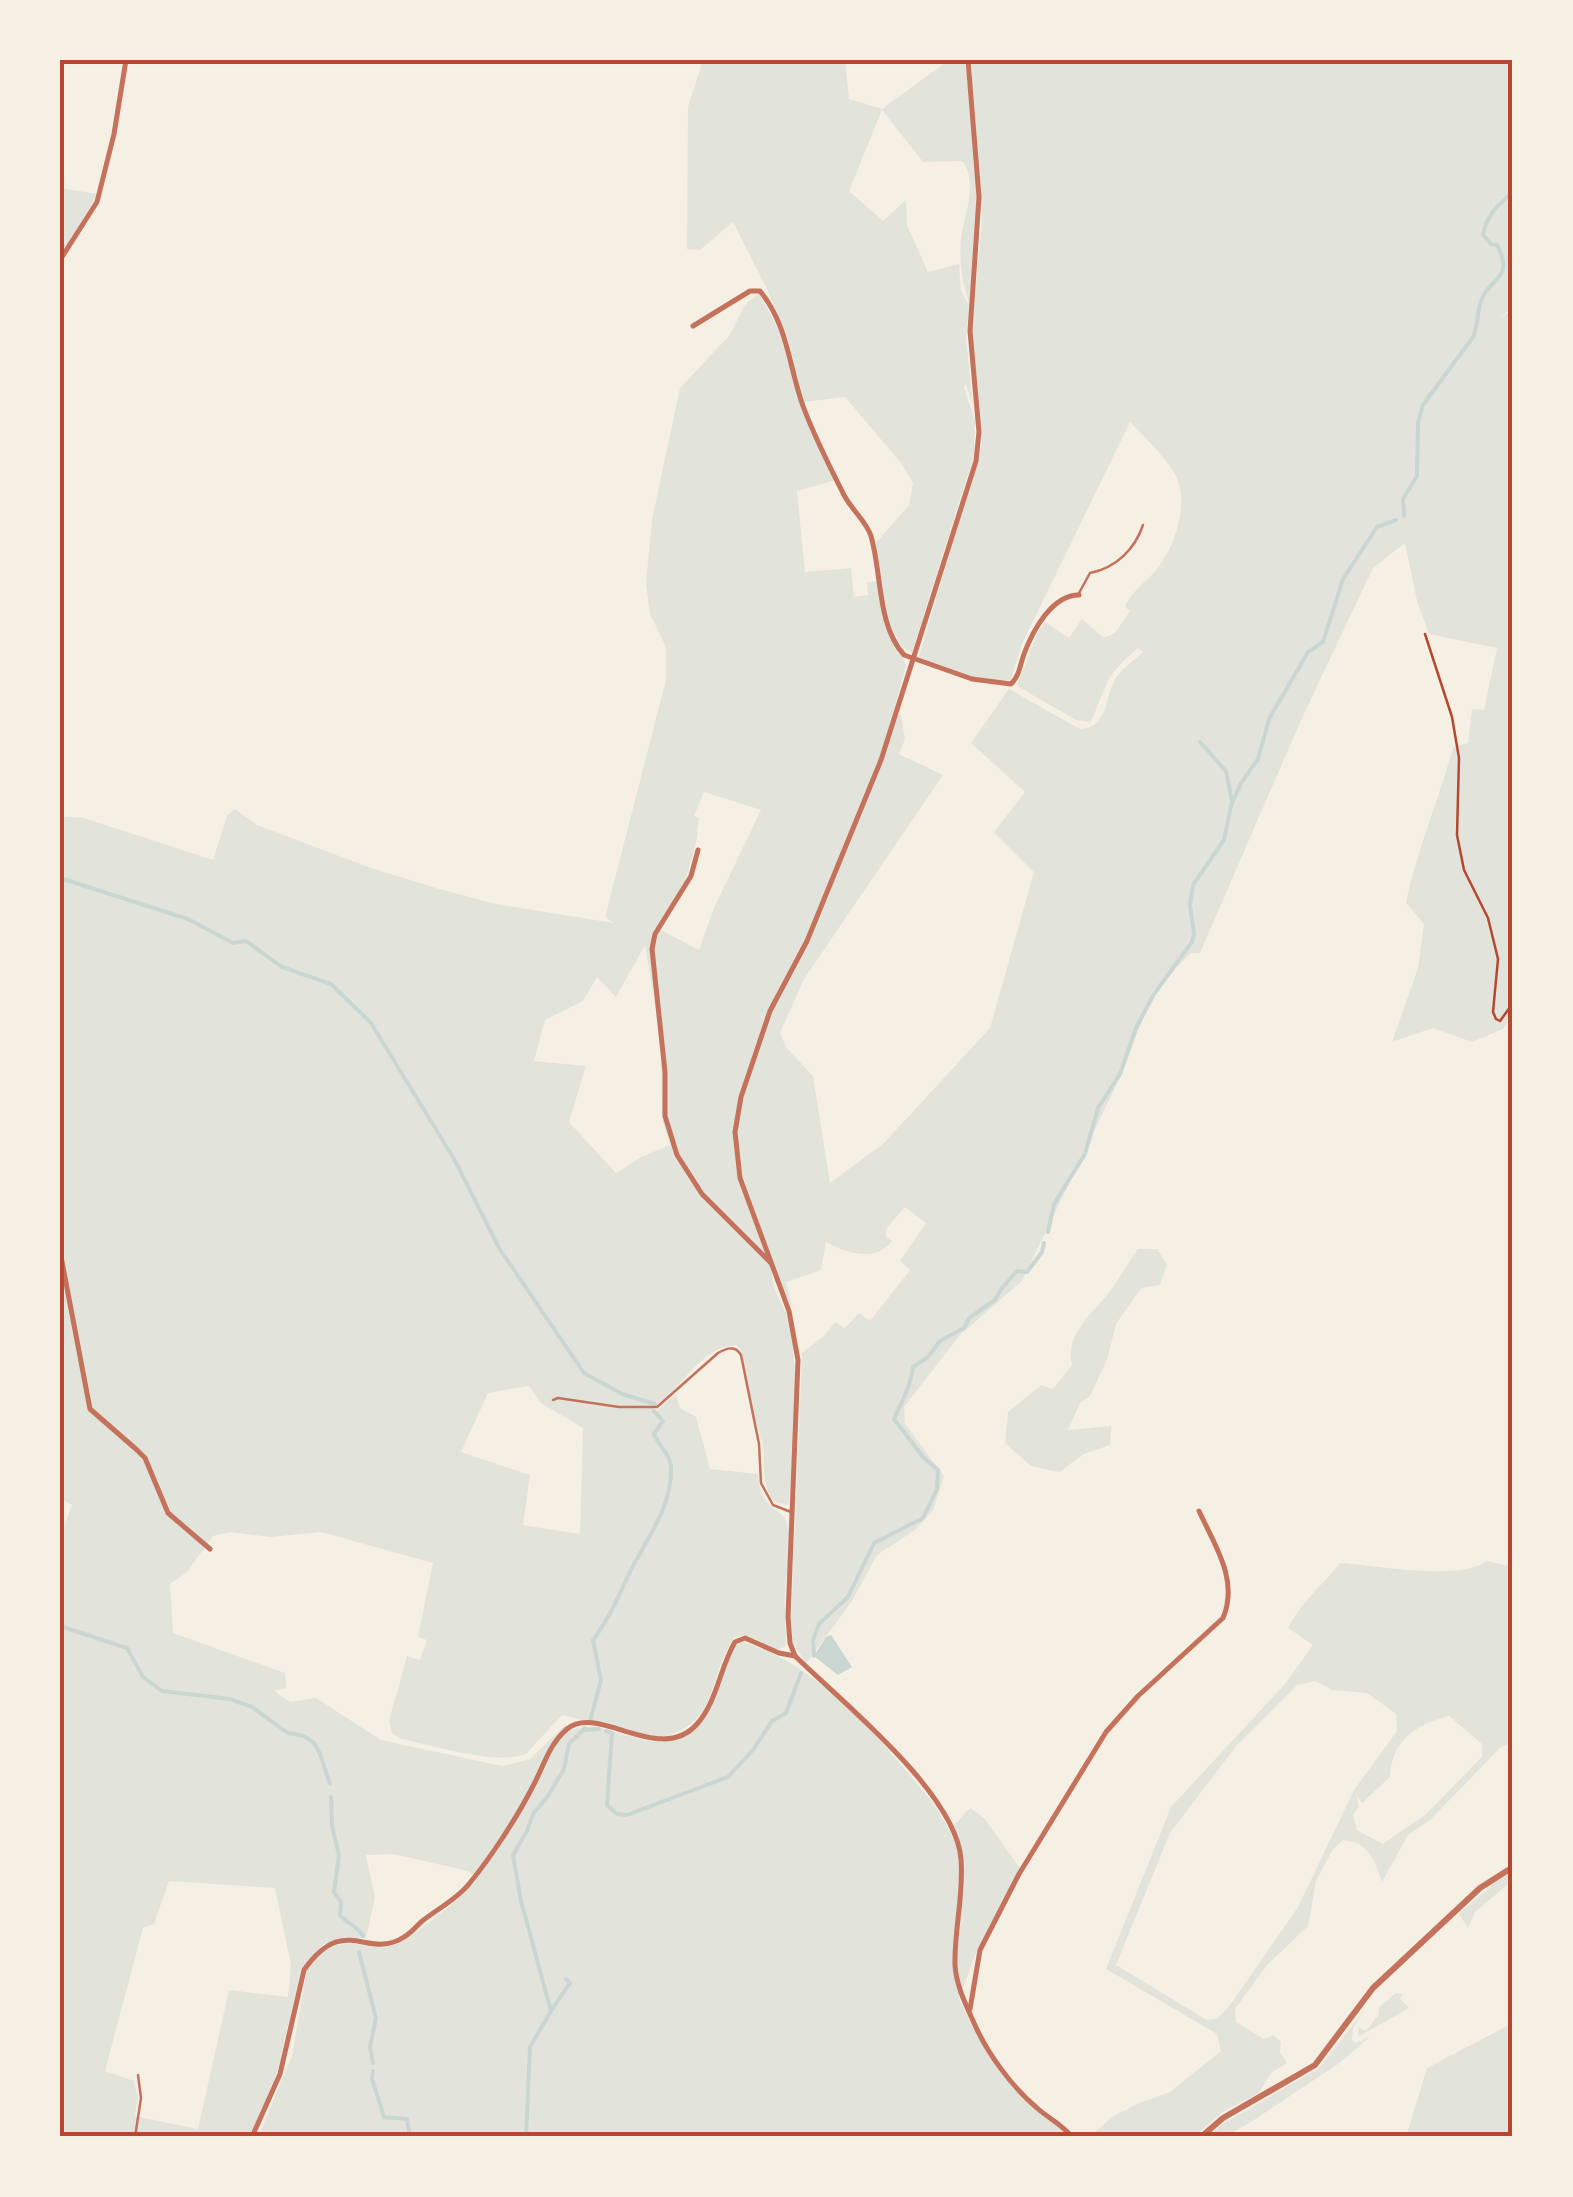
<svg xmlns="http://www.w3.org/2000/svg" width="1573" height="2197" font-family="'IBM Plex Sans',sans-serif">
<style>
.green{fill:#e2e4dc;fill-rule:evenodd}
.water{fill:#c9d6d2}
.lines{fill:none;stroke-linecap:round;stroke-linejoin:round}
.stream{stroke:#c9d6d2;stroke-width:4}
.path{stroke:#b5482f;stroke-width:2.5}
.service{stroke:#c5725c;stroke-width:2.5}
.minor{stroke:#c5725c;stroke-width:5}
.tertiary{stroke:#c5725c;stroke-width:6}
.neatline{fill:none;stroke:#b5482f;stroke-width:4}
</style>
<rect width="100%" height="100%" fill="#f6efe4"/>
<!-- green -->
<g class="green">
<path d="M703,60H845L849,99L882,109L949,60H965L977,193L969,302C962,283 959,259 961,239C964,215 979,182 962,161L923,162L882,110L849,191L883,221L906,200L907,225L928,272L959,264L961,291L969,305L966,337L973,406L966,384L964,387L975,421L974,455L912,652C886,646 880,569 875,544L909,505L913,483L901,463L845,397L803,402L789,342L766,287L733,222L700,250L687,249L688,107Z"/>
<path d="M971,60H1513V306L1500,318L1513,310V1012L1503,1029L1472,1042L1433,1028L1392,1042L1418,968L1424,924L1406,903C1417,849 1439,800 1453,747L1468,743L1472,709L1484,710L1497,648L1429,634L1417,601L1405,543L1373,568L1302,718L1200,953H1191L1152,992L1124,1069L1022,1281L960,1335L904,1407L905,1424L944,1476L933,1510L915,1530L877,1555L852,1601L806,1664L793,1642L791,1623L802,1353L824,1336L835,1322L845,1328L859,1313L870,1321L910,1270L900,1261L926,1223L905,1207L886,1229V1236L892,1241C876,1263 846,1253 826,1242L821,1270L786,1282L793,1309L773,1270C769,1286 781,1299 786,1314C803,1374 793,1441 789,1503L786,1505L773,1501C756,1475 771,1446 756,1427L741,1350L736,1345C700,1346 681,1392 651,1407L656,1411L676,1394L680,1408L696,1417L710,1469L758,1474C761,1515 782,1504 788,1526C793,1545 786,1571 785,1590C784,1609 786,1628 786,1646L777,1650L743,1635L734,1638C705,1681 721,1724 659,1738V1742C709,1739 718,1687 734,1647L743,1642C812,1663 863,1720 908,1773C923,1791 940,1809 949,1830L970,1808L984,1818L1020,1868L977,1950L959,1999C976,2036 997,2072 1025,2101C1038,2114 1058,2123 1068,2137H258L292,2056L307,1970L325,1948C350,1939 365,1948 389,1946C407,1944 466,1894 478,1878L468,1871L393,1854L366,1855L375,1898L366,1938L323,1944L301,1970L277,2073L250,2137H60V1537L72,1505L60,1498V816L84,818L213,860L227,816L235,809L257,825L368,867L439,889L496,904L614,923L605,917L666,680V647L650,614L646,584L652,520L680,388L729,336L745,305L759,293L785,342L801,405L836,480L797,491L805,572L851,568L854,597L868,595L867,582L878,581L894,645L906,665L893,714L901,715L905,739L899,754L943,775L804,979L780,1033L786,1047L813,1076L830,1183L884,1143L990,1028L1034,872L994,832L1025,792L971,743L1009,689L1080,729C1108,727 1104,701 1114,681C1120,669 1134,661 1143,652L1138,648C1104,677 1108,682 1091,722L1076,720L1017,686L1037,634L1045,622L1069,638L1082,619L1104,638L1115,633L1130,611L1125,606C1134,588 1148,581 1160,565C1176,542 1189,503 1176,476C1169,461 1142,434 1130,422L1022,644L1011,679C987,686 940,670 919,657L982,444L971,335L982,225ZM704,792L761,810L714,908L699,950L657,928L685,881L696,844L699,818L694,816ZM645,945L661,1040L662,1119L670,1145L641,1157L616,1173L569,1122L586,1066L534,1061L545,1020L583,1001L597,977L616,997ZM529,1386L541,1403L583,1428L580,1534L523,1525L530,1475L461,1452L488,1393ZM230,1532L271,1537L321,1532L433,1563L418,1637L427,1640L420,1660L407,1656L389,1721L392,1733L401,1739C434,1745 495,1766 526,1754L562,1715L649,1737L647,1741L593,1726L567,1730L566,1724L530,1759L502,1766L381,1740L316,1698L290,1702L274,1691L286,1688L285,1673L173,1633L170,1584L187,1572L213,1536ZM169,1881L275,1888L291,1965L288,1997L229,1990L198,2129L135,2116L138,2097L134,2081L105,2071L143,1928L154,1924Z"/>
<path d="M60,188L98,194L60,256Z"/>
<path d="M1138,1249H1157L1167,1264L1160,1285L1141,1288L1116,1324L1107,1360L1090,1396L1080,1403L1068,1430L1111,1426L1110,1445L1084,1454L1059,1472L1031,1466L1005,1443L1008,1412L1041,1385L1053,1389L1072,1365C1064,1334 1094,1312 1111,1290C1121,1276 1128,1262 1138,1249Z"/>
<path d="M1487,1561L1513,1567V1741L1500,1748L1431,1819L1408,1835L1382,1882C1375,1860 1368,1842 1343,1840L1333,1849L1316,1881L1308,1926L1267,1965L1235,2009L1236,2022L1264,2039L1273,2035L1281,2042L1280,2052L1287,2063L1271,2073L1259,2093L1224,2111L1194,2137H1090L1112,2117L1137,2104L1170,2092L1221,2051L1217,2034L1106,1969L1171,1807L1285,1684L1313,1645L1288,1628C1301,1602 1322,1586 1340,1563C1378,1565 1457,1582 1487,1561ZM1315,1681L1332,1690L1367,1693L1396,1714L1397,1731L1354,1790L1298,1907L1228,2008L1216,2019L1207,2020L1116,1965L1170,1833L1237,1745L1297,1685ZM1449,1716L1482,1744V1757L1426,1814L1383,1844L1357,1830L1353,1815L1359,1806L1356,1795L1362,1803L1390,1777C1392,1740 1415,1725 1449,1716Z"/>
<path d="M1513,1872V1880L1475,1912L1468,1928L1459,1914L1497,1881Z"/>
<path d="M1396,1993L1403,1994L1400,1999L1409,2008L1358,2037L1359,2028L1366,2031L1379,2014V2007Z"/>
<path d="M1366,2008L1353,2028L1352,2040L1356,2043L1370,2037L1338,2064L1248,2124L1225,2137H1207L1223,2124L1319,2068Z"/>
<path d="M1513,2023V2137H1406L1427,2068Z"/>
</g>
<!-- water -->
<path class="water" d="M831,1635L852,1667L838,1675L814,1656L826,1637Z"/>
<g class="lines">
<!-- stream -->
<g class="stream">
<path d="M1404,516L1403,499L1417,476L1418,423L1423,405L1473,337C1478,325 1477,315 1480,304C1488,276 1516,281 1497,245L1491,244L1483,235C1486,215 1499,204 1513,192"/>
<path d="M1200,742L1226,771L1232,801"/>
<path d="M60,878L188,919L233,943L246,941L282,967L331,984L371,1023L454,1159L499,1248L584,1373L622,1394L655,1404"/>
<path d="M1048,1232L1054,1204L1085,1154L1098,1108L1120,1074L1136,1028L1154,994L1192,942L1194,934L1190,905L1193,885L1224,840L1231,806L1241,783L1258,759L1269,719L1308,652L1323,642L1343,579L1377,527L1396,520"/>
<path d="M60,1626L127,1648L143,1677L162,1691L230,1699L252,1707L288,1733L304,1736L314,1743L320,1754L330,1784"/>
<path d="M814,1656L813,1640L819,1624L848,1597L874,1543L923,1518L937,1489L938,1470L923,1457L894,1419C902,1402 911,1385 913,1367L928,1357L940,1341L964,1328L969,1318L995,1300L1002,1288L1017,1271L1027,1272L1042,1252L1044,1243"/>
<path d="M590,1721L601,1680L593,1640C610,1618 619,1594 631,1570C647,1538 672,1507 671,1468C671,1454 659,1447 654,1434L663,1421L654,1411"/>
<path d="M584,1730L599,1729"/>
<path d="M606,1731L612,1733L607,1805L617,1814L627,1815L728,1777L753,1750L772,1721L786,1713L801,1673"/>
<path d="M331,1797L332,1826L339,1855L334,1892L341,1902L340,1915C347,1924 358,1926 363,1936"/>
<path d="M359,1952L376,2018L370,2047L373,2063"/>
<path d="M551,2011L570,1983L566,1979"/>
<path d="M373,2071L372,2079L384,2117L407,2119L410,2137"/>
<path d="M526,2137L530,2047L551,2011L521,1901L513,1855L527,1831L533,1814L548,1796L564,1769L569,1744L585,1728"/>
</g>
<!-- path -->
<path class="path" d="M1425,634L1452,717L1459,758L1457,835L1464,870L1488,918L1498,959L1493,1012L1496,1019L1500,1021L1513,1003"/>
<!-- service -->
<g class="service">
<path d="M1079,593L1090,573C1116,568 1135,549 1143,525"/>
<path d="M553,1400L558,1398L619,1407H657L718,1353C727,1348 735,1345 741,1355L759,1444L761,1483L773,1505L791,1512"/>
<path d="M135,2137L141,2098L138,2075"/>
</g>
<!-- minor -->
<g class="minor">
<path d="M968,60L979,197L970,331L979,432L976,461L881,760L807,941L770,1011L741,1097L735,1132L740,1178L789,1311L798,1360L788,1617L790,1643L795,1656C841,1701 956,1793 961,1859C964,1895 954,1930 955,1965C956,1985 966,2005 974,2023C987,2053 1012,2087 1037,2108C1048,2118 1063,2125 1072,2137"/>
<path d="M60,260L97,202L114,134L126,60"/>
<path d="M693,326L750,291H760C788,325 789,367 803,406C814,436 828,463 842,491C849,508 866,520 871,536C882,574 877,625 904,655L972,679L1011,684C1020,675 1020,665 1024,654C1033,630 1052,595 1079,595"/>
<path d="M698,850L691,876L655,934L652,949L665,1072V1116L677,1155L702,1194L770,1262"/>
<path d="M60,1251L90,1409L137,1450L145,1458L168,1513L210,1549"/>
<path d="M970,2009L980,1950L1019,1874L1106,1732L1138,1696L1223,1618C1239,1580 1215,1546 1199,1511"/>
<path d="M252,2137L280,2074L304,1970C345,1912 367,1961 404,1937C411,1933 416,1927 421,1922C437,1909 456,1900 469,1884C491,1857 516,1819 532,1788C543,1768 549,1744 567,1729C598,1703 660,1766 697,1724C717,1702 720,1667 735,1642L745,1638L779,1653L795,1656"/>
</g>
<!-- tertiary -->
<path class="tertiary" d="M1201,2137L1223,2118L1315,2065L1373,1988L1480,1888L1513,1867"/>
</g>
<!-- border -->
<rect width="1573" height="2197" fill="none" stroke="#f6efe4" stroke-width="125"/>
<rect x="62" y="62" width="1448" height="2072" class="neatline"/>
</svg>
